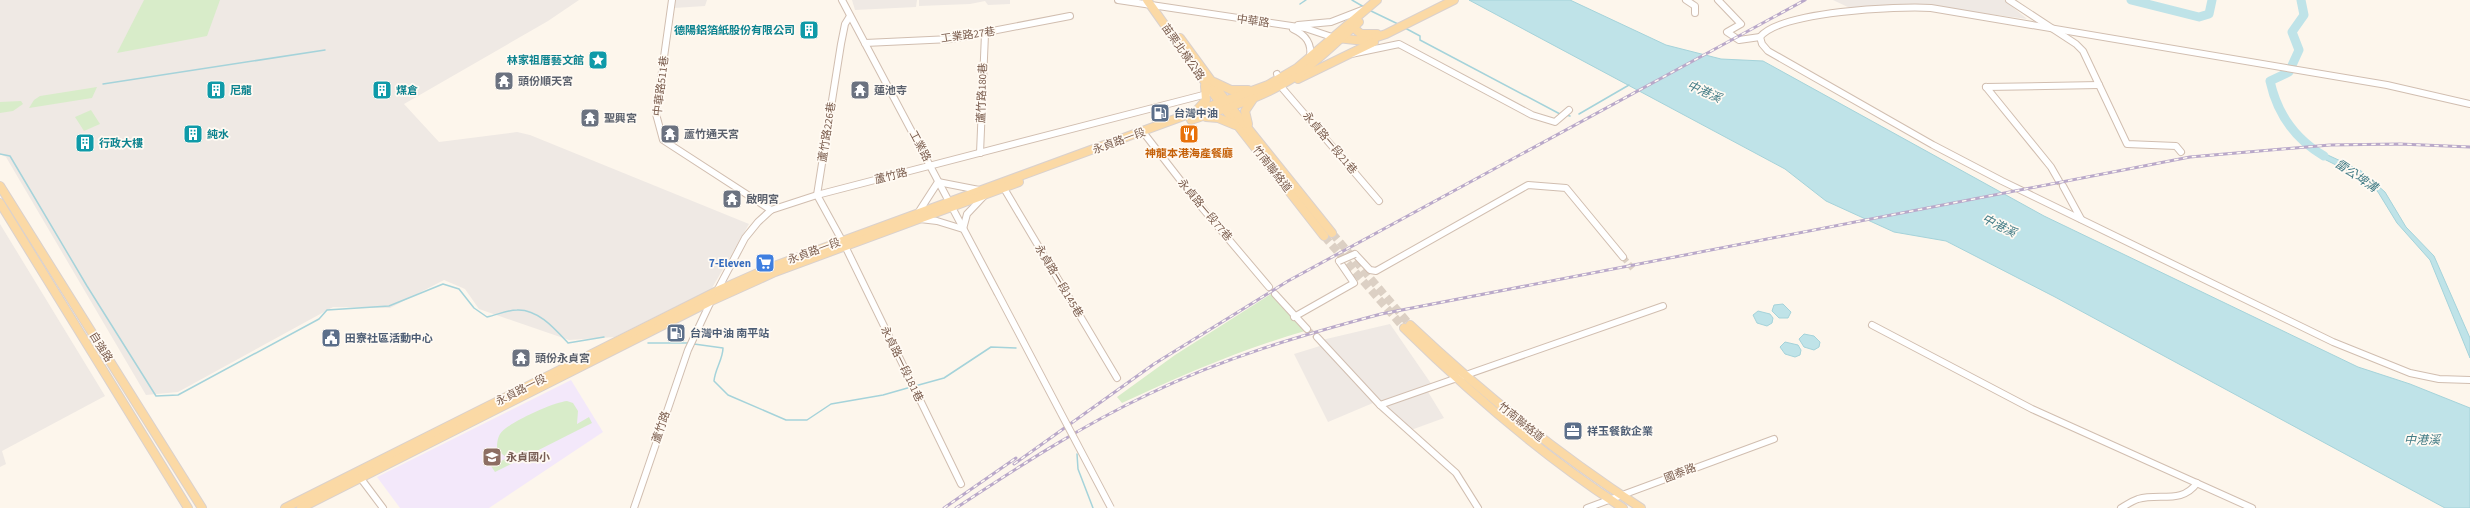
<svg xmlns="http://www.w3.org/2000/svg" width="2470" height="508" font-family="'Source Sans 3','Noto Sans TC',sans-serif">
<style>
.industrial{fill:#efe9e4}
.education{fill:#f3e8fa}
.green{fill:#d8ecc9}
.water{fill:#bfe3e8;stroke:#a5d3da}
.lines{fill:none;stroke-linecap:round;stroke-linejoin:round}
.stream{stroke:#a5d3da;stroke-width:1.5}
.river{stroke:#bfe3e8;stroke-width:9}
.minor-tunnel{stroke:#dcd0c4;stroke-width:6;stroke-dasharray:6 3;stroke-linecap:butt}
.major-tunnel{stroke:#dcd0c4;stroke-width:8;stroke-dasharray:8 4;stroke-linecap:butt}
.minor-casing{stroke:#d1beb0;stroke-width:8}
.major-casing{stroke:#dad1cd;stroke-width:10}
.minor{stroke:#fff;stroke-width:6}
.major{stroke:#fbd9a5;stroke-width:8}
.rail-casing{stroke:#b9a8c9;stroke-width:3}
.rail{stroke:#fffaf3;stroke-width:1.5;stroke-dasharray:4.5;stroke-linecap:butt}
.minor-bridge-casing{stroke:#d1beb0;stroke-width:8;stroke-linecap:butt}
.minor-bridge{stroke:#fff;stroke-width:6}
.labels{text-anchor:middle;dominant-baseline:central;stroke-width:3.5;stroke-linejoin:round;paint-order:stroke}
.street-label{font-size:11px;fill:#7a5c4d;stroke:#fffaf3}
.culture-label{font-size:11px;font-weight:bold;fill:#0d838f;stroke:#fffaf3;text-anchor:start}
.worship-label{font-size:11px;font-weight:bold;fill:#5b616d;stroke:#fffaf3;text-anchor:start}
.service-label{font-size:11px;font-weight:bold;fill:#4e5e75;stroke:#fffaf3;text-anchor:start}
.food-label{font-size:11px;font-weight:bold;fill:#c56008;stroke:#fffaf3}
.shop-label{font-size:11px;font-weight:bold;fill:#366cbe;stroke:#fffaf3;text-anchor:end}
.education-label{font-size:11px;font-weight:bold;fill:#785e54;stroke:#fffaf3;text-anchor:start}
.water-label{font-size:12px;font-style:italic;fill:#437c86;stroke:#fffaf3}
</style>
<rect width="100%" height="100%" fill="#fdf6ec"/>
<!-- industrial -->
<g class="industrial">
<path d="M0,0H579L548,21L404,104L439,142L517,132L530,135L749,224L712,288L615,337L569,340L479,309L465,289L444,280L390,308L333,307L178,392L146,395L6,157L0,154Z"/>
<path d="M675,0H707L705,6L674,8Z"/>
<path d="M852,0H917L916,7L855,10Z"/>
<path d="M919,0H1010V4L988,5L985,1L970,4L919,6Z"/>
<path d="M1833,0H2004L2027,19L1927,6L1898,5L1852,9Z"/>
<path d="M0,224L105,396L2,451L6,464L0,467Z"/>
<path d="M1390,324L1432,385L1425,387L1444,418L1411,430L1385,406L1373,403L1328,422L1294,354L1320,346L1317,342L1322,340Z"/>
</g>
<!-- education -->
<path class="education" d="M571,380L603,432L489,508H400L377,477Z"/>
<!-- green -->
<g class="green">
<path d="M144,0H220L207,36L117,53Z"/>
<path d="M97,87L92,98L29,108L34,100L40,96Z"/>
<path d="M21,101L23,104L13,111L0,113V102Z"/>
<path d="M91,110L100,124L84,131L75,117Z"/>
<path d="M1271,294L1305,331C1242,349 1182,375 1122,403L1117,397L1175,355Z"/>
<path d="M567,401L573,403L578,411L577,424L589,417L592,423L495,472L491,466L507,458L497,450C497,445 497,439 500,434C507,423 554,402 567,401Z"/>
</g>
<!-- water -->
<g class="water">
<path d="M1469,0H1570L1666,45L1721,59L1763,61L2044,216L2358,367L2410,384L2470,408V508H2445L2055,297L1946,241L1894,232L1826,201L1785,169Z"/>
<path d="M2311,149L2317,150L2360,170L2385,192L2406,227L2434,256L2470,338V358L2430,260L2397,223L2378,192L2362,178L2314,154Z"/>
<path d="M1783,304L1791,312L1788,318H1779L1772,311L1774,305Z"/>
<path d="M1758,311L1770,314L1773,318L1772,323L1767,326L1757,323L1753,315Z"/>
<path d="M1804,334L1814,336L1820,342L1819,347L1814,350L1804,347L1799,339Z"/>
<path d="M1785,342L1798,345L1801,350L1800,355L1795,357L1785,354L1780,347Z"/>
</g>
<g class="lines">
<!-- stream -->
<g class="stream">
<path d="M1352,0L1364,7"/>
<path d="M1300,4L1306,0"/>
<path d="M1369,10L1398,24"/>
<path d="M1405,28L1420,36V40L1560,114"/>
<path d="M103,84L325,50"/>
<path d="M1579,114L1629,85"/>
<path d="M1566,115L1570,116"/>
<path d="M0,154L10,156L87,286L156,396L178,395L319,319L327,310L389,306L443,284L459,289L474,308L487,317C497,315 507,310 517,310C538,309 555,329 568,343L604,337"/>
<path d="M648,343H688"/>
<path d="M694,344L723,348C723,359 715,369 714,381L728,395L786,420H807L831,404L883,395L911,387"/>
<path d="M915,386L944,378L991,347L1016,348"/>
<path d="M1077,454L1078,469L1093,508"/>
</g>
<!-- river -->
<g class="river">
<path d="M2131,0L2199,17L2209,14L2212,0"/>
<path d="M2301,0L2304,15L2292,32L2299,50L2289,72L2270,81C2277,113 2295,139 2324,156"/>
</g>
<!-- minor-tunnel -->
<g class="minor-tunnel">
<path d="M1623,257L1633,269"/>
<path d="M1307,329L1317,337"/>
</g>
<!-- major-tunnel -->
<g class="major-tunnel">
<path d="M1332,233L1410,325"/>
<path d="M1324,236L1404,328"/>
</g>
<defs>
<g id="minor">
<path d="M672,0L656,114L663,140L771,210"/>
<path d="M842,0L997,292"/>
<path d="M1118,0L1305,28L1332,37"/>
<path d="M1686,0L1695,6V13"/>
<path d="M1718,0L1741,24L1727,32L1739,40L1760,37"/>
<path d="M2009,0L2076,44L2083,51L2127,144L2176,146L2181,152"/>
<path d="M850,16L845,24L841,44L817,195L845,246L961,484"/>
<path d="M1298,25L1331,22L1362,10"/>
<path d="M1293,29C1306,35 1312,43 1310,57"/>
<path d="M865,43L951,39L1070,16"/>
<path d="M1351,54L1399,44L1532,115L1555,122L1569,110"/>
<path d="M1277,74L1283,89L1379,201"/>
<path d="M1986,87L2051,167L2059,181"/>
<path d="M1986,87L2099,85"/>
<path d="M2470,104L2387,85L1931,8C1898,6 1781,11 1760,37L1762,44L1768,51L1933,145L2002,181L2333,342L2410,373L2439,379L2470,380"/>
<path d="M1143,132L1198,203L1269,287"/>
<path d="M980,153L985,34"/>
<path d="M1002,185L1117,378"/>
<path d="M2063,186L2081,219"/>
<path d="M918,213L938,182L979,190"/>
<path d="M920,219L937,221L963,229L967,214L984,196"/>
<path d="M1355,254L1370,270L1376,271L1528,185L1566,188L1623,257"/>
<path d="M717,291L745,238L758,222L771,210L817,195L1207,94"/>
<path d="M1275,294L1307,329"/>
<path d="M1294,317L1354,283L1339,261"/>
<path d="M1872,325L2032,409L2252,508"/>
<path d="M1317,337L1380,405L1456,473L1478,508"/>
<path d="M1380,405L1663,306"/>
<path d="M359,476L383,508"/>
<path d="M634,508L688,350L711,301"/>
<path d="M1587,508L1774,439"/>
<path d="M2121,508C2126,505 2132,501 2138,499C2160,493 2182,504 2197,483"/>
</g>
<g id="major">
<path d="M1147,0L1220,103L1324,236"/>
<path d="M1356,25L1355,29L1361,34H1377"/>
<path d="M1180,38L1226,101L1332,233"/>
<path d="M1337,38L1365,41L1386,34L1454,0"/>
<path d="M1298,79L1374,42"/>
<path d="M1214,82L1231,90H1248"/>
<path d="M1197,110L1206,100L1205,86"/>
<path d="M1206,117L1218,118L1235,125"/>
<path d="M1191,120C1226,108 1262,98 1293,78C1317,62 1337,41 1359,22"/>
<path d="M1248,124L1245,111L1253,99"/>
<path d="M0,186L202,508"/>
<path d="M0,203L188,508"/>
<path d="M1410,325C1482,393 1558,454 1641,508"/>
<path d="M1404,328C1472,395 1543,456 1623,508"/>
<path d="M285,508L717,291L769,268L1268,85L1297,68L1377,0"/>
<path d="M301,508L711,301L775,272L1019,182"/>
</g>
</defs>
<!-- minor casing -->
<use href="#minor" class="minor-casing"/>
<!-- major casing -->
<use href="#major" class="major-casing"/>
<!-- minor -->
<use href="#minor" class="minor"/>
<!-- major -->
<use href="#major" class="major"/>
<defs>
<g id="rail">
<path d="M1014,464L1154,364L1288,281L1805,0"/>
<path d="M944,508L1016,458"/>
<path d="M956,508C1018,467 1081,426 1149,394C1223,358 1302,335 1381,314L2190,157L2330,145L2400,144L2470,147"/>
</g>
</defs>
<!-- rail casing -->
<use href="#rail" class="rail-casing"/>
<!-- rail -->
<use href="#rail" class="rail"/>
<defs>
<g id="minor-bridge">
<path d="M1339,261L1355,254"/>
<path d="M997,292L1111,508"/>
</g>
</defs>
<!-- minor-bridge casing -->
<use href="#minor-bridge" class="minor-bridge-casing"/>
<!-- minor-bridge -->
<use href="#minor-bridge" class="minor-bridge"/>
</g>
<!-- icons -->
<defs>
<symbol id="building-square" viewBox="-11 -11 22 22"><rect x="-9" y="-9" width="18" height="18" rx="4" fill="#0f9aa8" stroke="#fffaf3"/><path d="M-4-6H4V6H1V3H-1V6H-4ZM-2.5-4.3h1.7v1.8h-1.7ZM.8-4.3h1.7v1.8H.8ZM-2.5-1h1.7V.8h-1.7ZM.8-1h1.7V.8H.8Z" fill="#fff"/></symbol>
<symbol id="sight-square" viewBox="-11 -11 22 22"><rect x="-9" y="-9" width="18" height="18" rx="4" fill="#0f9aa8" stroke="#fffaf3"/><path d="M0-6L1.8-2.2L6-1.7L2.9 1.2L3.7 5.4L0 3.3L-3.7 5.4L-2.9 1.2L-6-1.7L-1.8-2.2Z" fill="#fff"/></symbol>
<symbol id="temple-square" viewBox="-11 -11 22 22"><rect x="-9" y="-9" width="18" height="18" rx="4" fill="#6b7280" stroke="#fffaf3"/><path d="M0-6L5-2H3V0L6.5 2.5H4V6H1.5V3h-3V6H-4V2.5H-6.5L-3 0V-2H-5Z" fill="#fff"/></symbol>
<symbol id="fuel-square" viewBox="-11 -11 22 22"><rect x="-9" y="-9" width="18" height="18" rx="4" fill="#5c6f8a" stroke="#fffaf3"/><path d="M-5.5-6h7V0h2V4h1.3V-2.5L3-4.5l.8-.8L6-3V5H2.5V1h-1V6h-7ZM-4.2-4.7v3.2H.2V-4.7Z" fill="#fff"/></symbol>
<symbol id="restaurant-square" viewBox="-11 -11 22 22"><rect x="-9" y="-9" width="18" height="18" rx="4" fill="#e8710a" stroke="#fffaf3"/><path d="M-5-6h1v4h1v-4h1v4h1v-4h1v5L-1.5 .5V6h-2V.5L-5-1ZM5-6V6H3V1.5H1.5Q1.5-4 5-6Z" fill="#fff"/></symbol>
<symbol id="supermarket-square" viewBox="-11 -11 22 22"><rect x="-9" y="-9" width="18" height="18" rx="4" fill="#3f7fe0" stroke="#fffaf3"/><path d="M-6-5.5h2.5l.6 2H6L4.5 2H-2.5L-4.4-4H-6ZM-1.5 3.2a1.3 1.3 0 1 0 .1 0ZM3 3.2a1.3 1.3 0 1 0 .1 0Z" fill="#fff"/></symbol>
<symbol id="civic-square" viewBox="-11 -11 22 22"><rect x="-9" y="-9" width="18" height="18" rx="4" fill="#5c6f8a" stroke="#fffaf3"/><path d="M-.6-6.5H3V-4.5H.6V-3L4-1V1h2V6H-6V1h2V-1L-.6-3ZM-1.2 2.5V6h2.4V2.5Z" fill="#fff"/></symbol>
<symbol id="office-square" viewBox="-11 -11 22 22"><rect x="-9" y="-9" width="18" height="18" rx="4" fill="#5c6f8a" stroke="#fffaf3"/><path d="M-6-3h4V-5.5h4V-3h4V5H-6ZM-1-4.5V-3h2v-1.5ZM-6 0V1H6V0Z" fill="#fff"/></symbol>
<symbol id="school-square" viewBox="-11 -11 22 22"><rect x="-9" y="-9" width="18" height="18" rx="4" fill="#8d6e63" stroke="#fffaf3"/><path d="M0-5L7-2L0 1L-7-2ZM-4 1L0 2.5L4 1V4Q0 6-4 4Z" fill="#fff"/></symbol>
</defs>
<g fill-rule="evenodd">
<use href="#building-square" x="798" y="19" width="22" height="22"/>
<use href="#sight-square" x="587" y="49" width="22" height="22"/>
<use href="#temple-square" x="493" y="70" width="22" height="22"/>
<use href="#building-square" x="205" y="79" width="22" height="22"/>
<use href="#building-square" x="371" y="79" width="22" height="22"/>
<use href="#temple-square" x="849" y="79" width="22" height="22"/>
<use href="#fuel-square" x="1149" y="102" width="22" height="22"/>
<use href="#temple-square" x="579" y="107" width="22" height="22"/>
<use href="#building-square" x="182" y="123" width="22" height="22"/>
<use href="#temple-square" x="659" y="123" width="22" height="22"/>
<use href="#restaurant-square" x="1178" y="123" width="22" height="22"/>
<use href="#building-square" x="74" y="132" width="22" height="22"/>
<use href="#temple-square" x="721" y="188" width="22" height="22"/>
<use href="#supermarket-square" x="754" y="252" width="22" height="22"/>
<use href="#fuel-square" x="665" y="322" width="22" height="22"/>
<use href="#civic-square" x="320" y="327" width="22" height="22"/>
<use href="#temple-square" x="510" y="347" width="22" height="22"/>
<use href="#office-square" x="1562" y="420" width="22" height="22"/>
<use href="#school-square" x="481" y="446" width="22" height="22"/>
</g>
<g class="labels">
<!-- street labels -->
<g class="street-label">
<text transform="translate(1253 21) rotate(8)">中華路</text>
<text transform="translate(968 35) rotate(-8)">工業路27巷</text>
<text transform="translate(1183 52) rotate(55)">苗栗北橫公路</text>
<text transform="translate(661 86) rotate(-83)">中華路511巷</text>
<text transform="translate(982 93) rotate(-88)">蘆竹路180巷</text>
<text transform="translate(827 132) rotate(-81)">蘆竹路226巷</text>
<text transform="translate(1119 141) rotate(-20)">永貞路一段</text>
<text transform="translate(1330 143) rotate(50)">永貞路一段21巷</text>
<text transform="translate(920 146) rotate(62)">工業路</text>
<text transform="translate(1272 169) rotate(52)">竹南聯絡道</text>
<text transform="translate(891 176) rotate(-14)">蘆竹路</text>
<text transform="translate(1205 210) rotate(50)">永貞路一段77巷</text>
<text transform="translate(814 251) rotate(-20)">永貞路一段</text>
<text transform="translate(1059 281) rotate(59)">永貞路一段145巷</text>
<text transform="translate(101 347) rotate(58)">自強路</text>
<text transform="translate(902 364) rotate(64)">永貞路一段181巷</text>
<text transform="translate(521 390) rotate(-27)">永貞路一段</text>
<text transform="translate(1521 422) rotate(39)">竹南聯絡道</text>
<text transform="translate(661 427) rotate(-71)">蘆竹路</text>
<text transform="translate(1680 473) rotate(-21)">國泰路</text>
</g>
<!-- culture labels -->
<g class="culture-label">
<text x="795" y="30" text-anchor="end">德陽鋁箔紙股份有限公司</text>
<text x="584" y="60" text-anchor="end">林家祖厝藝文館</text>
<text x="230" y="90">尼龍</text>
<text x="396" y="90">煤倉</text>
<text x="207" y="134">純水</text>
<text x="99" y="143">行政大樓</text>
</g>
<!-- worship labels -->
<g class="worship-label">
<text x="518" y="81">頭份順天宮</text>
<text x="874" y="90">蓮池寺</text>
<text x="604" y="118">聖興宮</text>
<text x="684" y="134">蘆竹通天宮</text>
<text x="746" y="199">啟明宮</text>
<text x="535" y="358">頭份永貞宮</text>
</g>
<!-- service labels -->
<g class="service-label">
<text x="1174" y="113">台灣中油</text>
<text x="690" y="333">台灣中油 南平站</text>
<text x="345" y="338">田寮社區活動中心</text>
<text x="1587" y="431">祥玉餐飲企業</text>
</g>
<!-- food labels -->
<g class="food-label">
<text x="1189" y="153">神龍本港海產餐廳</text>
</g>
<!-- shop labels -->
<g class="shop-label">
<text x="751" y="263">7-Eleven</text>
</g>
<!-- education labels -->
<g class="education-label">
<text x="506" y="457">永貞國小</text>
</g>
<!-- water labels -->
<g class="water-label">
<text transform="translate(1704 92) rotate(24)">中港溪</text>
<text transform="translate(2356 176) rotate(34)">雷公埤溝</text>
<text transform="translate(1999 226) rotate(27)">中港溪</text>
<text x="2422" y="440">中港溪</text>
</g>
</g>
</svg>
